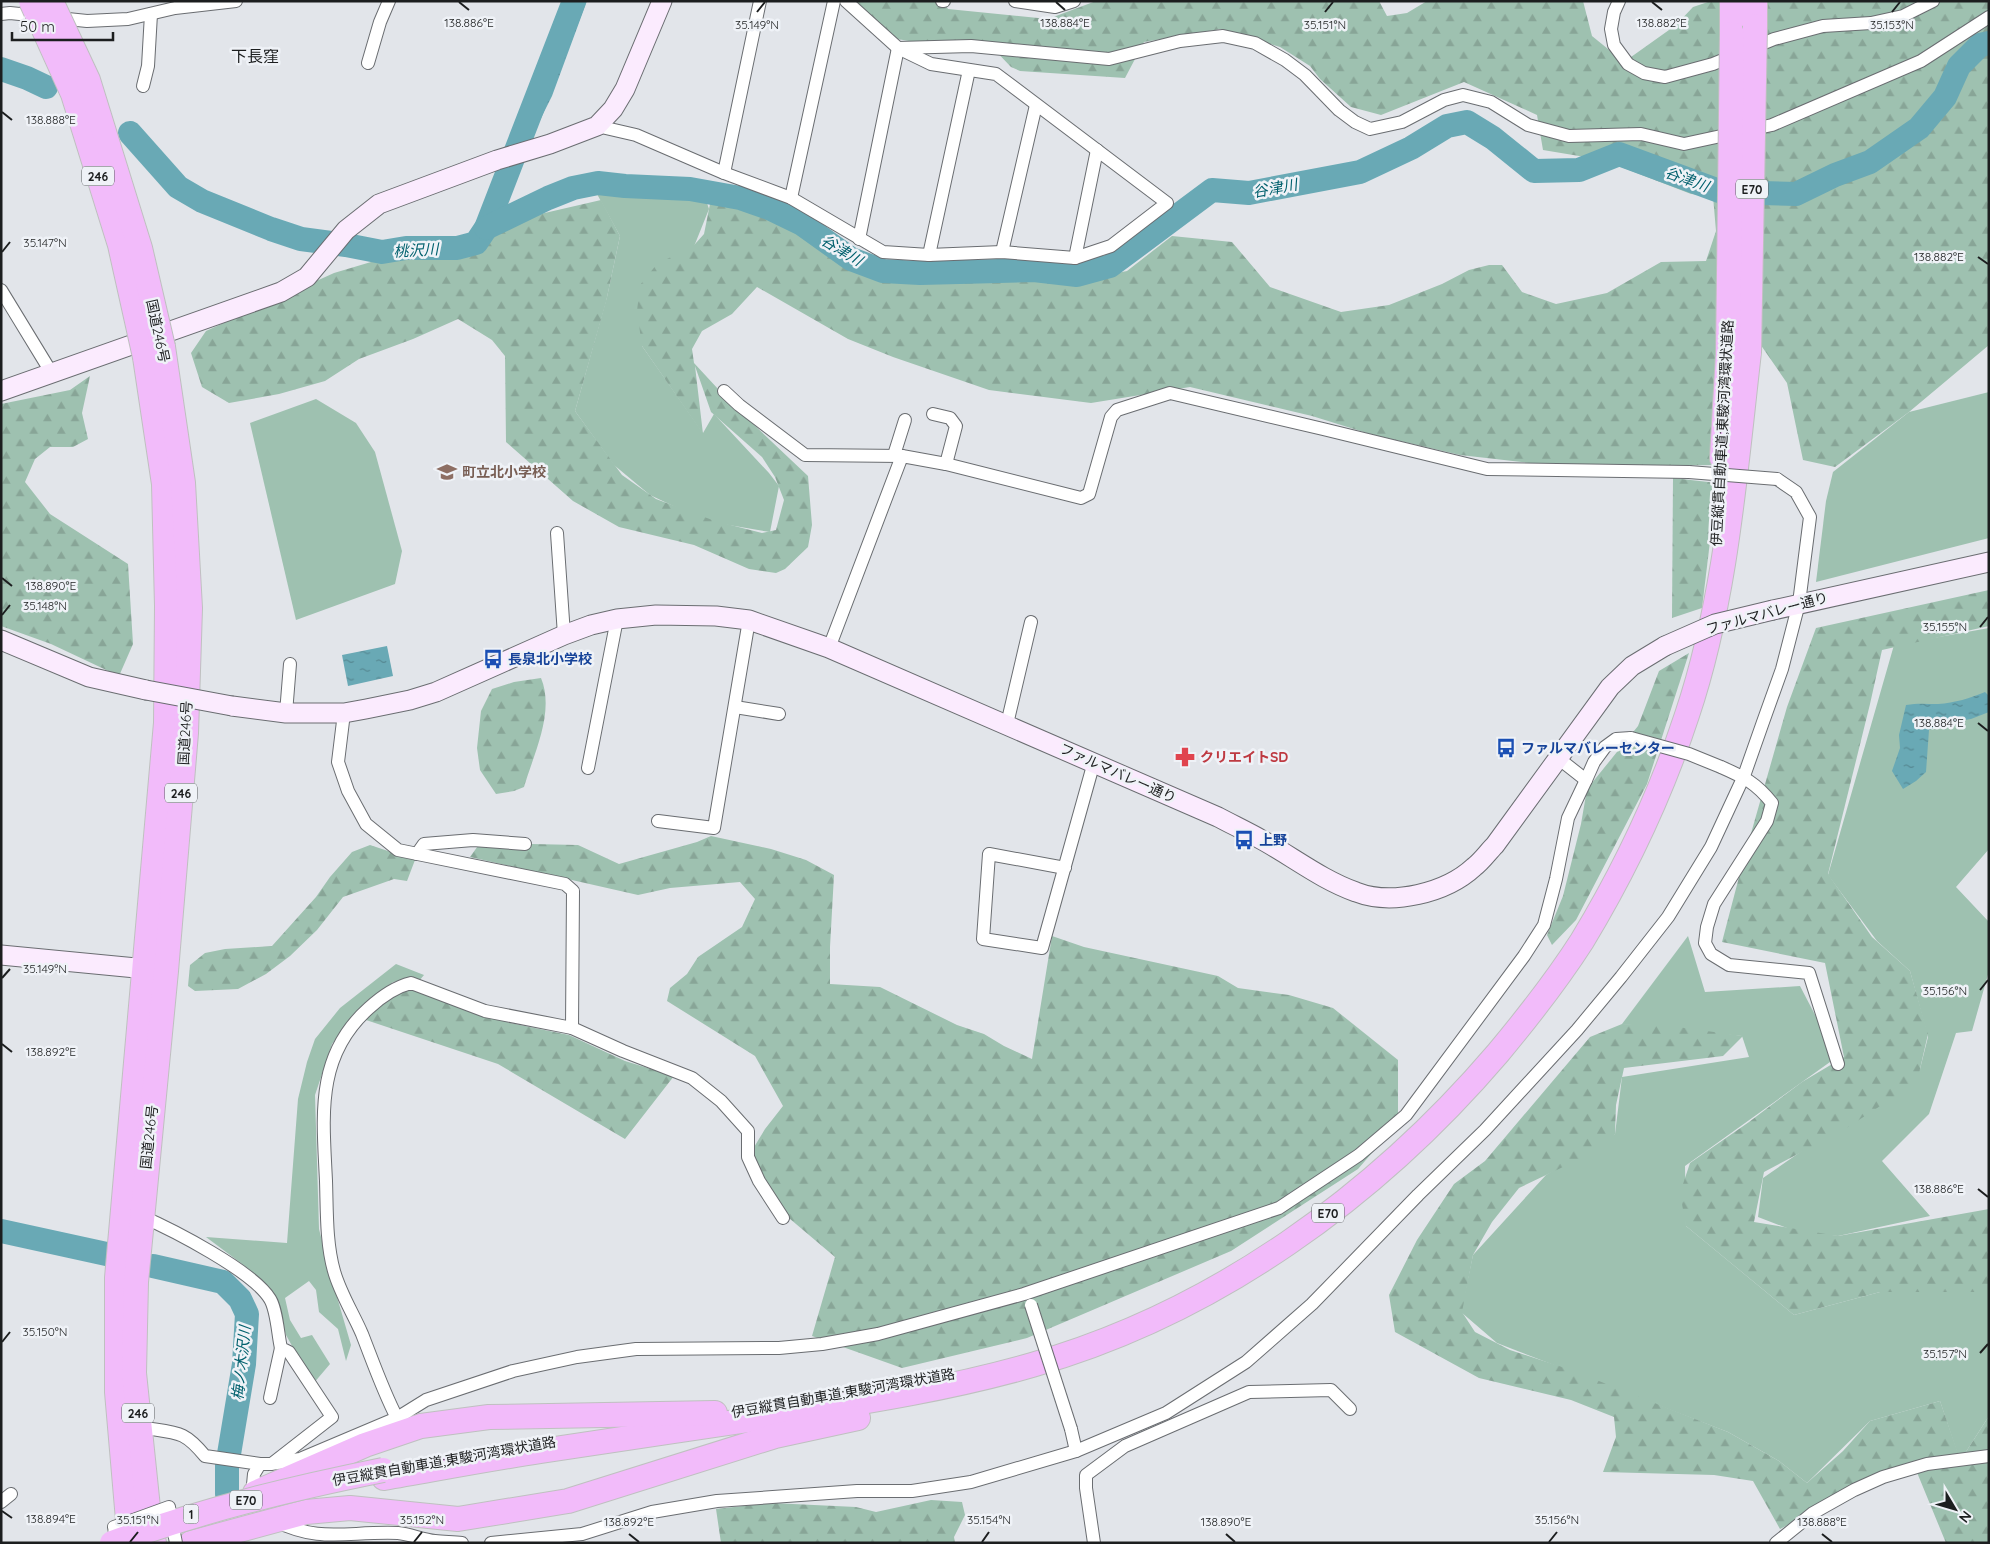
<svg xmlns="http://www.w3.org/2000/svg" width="1990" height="1544" font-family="Quicksand,'Noto Sans JP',sans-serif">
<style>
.grass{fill:#9ec1b0}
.forest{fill:url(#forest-firs)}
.water{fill:url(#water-ripples)}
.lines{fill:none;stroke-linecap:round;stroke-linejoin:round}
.river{stroke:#69a9b5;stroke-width:24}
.street-casing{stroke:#6a6d71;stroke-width:14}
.secondary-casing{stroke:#6a6d71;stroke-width:21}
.highway-casing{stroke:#bfc0c0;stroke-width:26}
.street{stroke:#fff;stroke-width:12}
.secondary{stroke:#fbebfe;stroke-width:19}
.highway{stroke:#f2bbfa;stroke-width:24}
.street-bridge-casing{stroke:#6a6d71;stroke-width:14;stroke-linecap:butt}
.secondary-bridge-casing{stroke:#6a6d71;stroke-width:21;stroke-linecap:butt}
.highway-bridge-casing{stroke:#bfc0c0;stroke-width:26;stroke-linecap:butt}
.street-bridge{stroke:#fff;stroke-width:12}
.secondary-bridge{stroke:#fbebfe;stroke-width:19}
.highway-bridge{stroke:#f2bbfa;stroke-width:24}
.ticks{fill:none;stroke:#1c1e1f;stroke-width:2}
.labels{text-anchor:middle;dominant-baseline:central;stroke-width:5;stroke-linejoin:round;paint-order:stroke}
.shield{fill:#eff2f7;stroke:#5b5e60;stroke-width:1}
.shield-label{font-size:12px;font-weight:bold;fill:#1c1e1f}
.street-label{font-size:14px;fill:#1c1e1f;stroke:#eff2f7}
.education-label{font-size:14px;font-weight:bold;fill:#785e54;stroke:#eff2f7;text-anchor:start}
.transit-label{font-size:14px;font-weight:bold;fill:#164399;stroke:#eff2f7;text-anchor:start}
.health-label{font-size:14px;font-weight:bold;fill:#be3a42;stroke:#eff2f7;text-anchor:start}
.water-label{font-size:15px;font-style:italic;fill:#00606d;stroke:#eff2f7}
.quarter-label{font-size:16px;fill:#1c1e1f;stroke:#eff2f7}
.ticks-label{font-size:12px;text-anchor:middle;fill:#1c1e1f;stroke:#eff2f7;stroke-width:5;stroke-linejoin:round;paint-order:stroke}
</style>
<defs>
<pattern id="forest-firs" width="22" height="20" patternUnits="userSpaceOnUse" patternTransform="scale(1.25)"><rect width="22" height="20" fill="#9ec1b0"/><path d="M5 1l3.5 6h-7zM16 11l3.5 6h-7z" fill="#88a597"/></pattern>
<pattern id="water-ripples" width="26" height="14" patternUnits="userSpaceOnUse" patternTransform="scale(1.25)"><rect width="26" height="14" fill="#69a9b5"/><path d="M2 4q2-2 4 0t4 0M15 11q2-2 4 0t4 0" fill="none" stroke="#568993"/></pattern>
</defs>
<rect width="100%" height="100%" fill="#e2e5ea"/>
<!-- grass -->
<g class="grass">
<path d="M597,194L652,195L706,200L709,209L691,254L642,346L703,433L714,414L769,473L779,486L770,532L705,521L650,495L614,465L575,411L607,297L620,236Z"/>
<path d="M1989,392V538L1816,582L1826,501L1833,472L1909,412Z"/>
<path d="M316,399L356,423L375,452L402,551L395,584L296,620L250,423Z"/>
<path d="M1989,628V849L1956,887L1989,922V971L1972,1031L1956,1033L1929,1114L1882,1161L1930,1216L1838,1236L1800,1233L1758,1217L1763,1178L1920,1069L1928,1037L1910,971L1877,941L1828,875L1894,645Z"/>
<path d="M1688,936L1705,992L1800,986L1837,1057L1685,1166L1686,1226L1794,1315L1880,1292H1989V1416L1960,1461L1940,1401L1870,1421L1807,1483L1779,1461L1728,1432L1497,1343L1461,1312L1473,1255L1546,1175L1615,1134L1622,1077L1749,1057L1742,1036L1622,1024Z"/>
<path d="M396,964L424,975L419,981L407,980L393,982L358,1010L332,1044L315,1095L319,1229L330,1273L351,1345L346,1361L338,1329L319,1312L316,1290L309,1281L285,1298L290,1320L301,1338L312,1335L330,1364L313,1384L286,1335L273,1293L266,1284L250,1270L206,1237L287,1243L298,1099L307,1062L315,1039L340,1008Z"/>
</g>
<!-- forest -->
<g class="forest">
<path d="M854,1H943L948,9L1048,19L1096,1H1379L1387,16L1407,13L1427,1H1583L1592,36L1624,62L1676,25L1693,7L1711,1H1989V345L1909,412L1835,467L1803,460L1787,383L1758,341L1716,465L1564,467L1460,455L1370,434L1312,416L1190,387L1091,403L989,390L893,357L848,339L757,287L732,314L702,331L692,349L694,363L731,403L808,476L812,525L808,547L785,569L776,573L749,569L694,545L619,527L573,501L506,442L505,356L492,340L458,319L413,339L359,359L325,381L279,394L229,403L202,387L191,353L206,331L334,273L418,248L461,257L510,221L601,200L620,236L606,302L575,411L622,475L656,499L715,521L762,533L776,530L784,500L775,477L762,457L711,412L695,366L703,434L642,346L637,311L640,285L657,264L673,256L687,253L704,234L710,204L725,202L775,211L872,277H983L1079,281L1127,271L1172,236L1232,242L1270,287L1341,312L1389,305L1442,284L1469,270L1489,265H1502L1522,292L1556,304L1607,293L1661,262L1706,261L1716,231L1713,196L1691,194L1603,160L1543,150L1537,115L1464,82L1381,115L1351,107L1320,79L1310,66L1280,47L1251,38L1221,29L1144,42L1125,78L1020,71L1011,67L990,45L927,44L897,39Z"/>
<path d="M90,376L82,413L88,439L73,447H50L35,459L25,482L50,514L128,564L133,644L119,676L51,644L1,626V404L70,390Z"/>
<path d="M1673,478L1717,483L1702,608L1672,618Z"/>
<path d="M1989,590V626L1882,650L1870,704L1828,874L1872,937L1910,971L1928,1034L1917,1082L1845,1129L1764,1172L1754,1222L1838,1236L1989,1209V1292H1880L1794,1315L1686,1226L1680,1193L1690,1163L1749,1122L1802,1082L1844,1057L1825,963L1722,942L1744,858L1787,707L1816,628Z"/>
<path d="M1689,653L1647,784L1576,920L1552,945L1547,935L1563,896L1581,824L1587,789L1638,726L1659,671Z"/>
<path d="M541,678C555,712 534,753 524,787L514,791L496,794L480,770L477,748L481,711L492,689L514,682Z"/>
<path d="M711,836L771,849L806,860L834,875L830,947V984L880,987L957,1025L984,1034L1004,1046L1032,1059L1052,936L1084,947L1218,976L1238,988L1289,995L1333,1008L1398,1060V1123L1358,1169L1231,1251L1027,1338L902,1368L812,1336L835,1257L783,1213L748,1157L765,1129L783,1106L755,1056L667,1001L670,988L687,974L698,957L742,927L755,899L740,882L670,888L638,895L470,857L480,843L578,845L619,864L697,842Z"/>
<path d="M370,845L415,860L407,881L394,879L343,897L317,930L290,956L266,974L238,989L195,991L188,986L190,965L205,953L225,949L272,946L316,897L330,877L352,852Z"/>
<path d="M412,987L510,1023L569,1035L625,1061L674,1076L625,1139L498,1064L363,1019L393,995Z"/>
<path d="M1622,1024L1663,1025L1743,1036L1723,1056L1624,1068L1616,1105L1615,1134L1603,1148L1519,1188L1492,1222L1473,1255L1462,1312L1475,1332L1510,1350L1571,1370L1728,1432L1779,1461L1807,1483L1843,1451L1870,1421L1940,1401L1960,1459L1861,1487L1780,1529L1753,1481L1714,1475L1603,1472L1616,1437L1614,1417L1571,1400L1479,1378L1395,1332L1389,1295L1417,1240L1454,1184L1485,1161L1590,1037Z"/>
<path d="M1989,1416V1543H1946L1916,1470L1960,1461Z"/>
<path d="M931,1500L962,1502L965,1515L954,1537L955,1543H721L716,1509L772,1503L856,1507L876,1512Z"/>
</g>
<!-- water -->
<g class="water">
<path d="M575,1H587L552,96L530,140H526L545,102L574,22Z"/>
<path d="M387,646L393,676L348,686L342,655Z"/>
<path d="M1985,692L1989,696V712L1971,719L1942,724L1929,730L1926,772L1916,781L1903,789L1892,771L1900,748L1899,735L1906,705C1917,703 1927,704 1938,704C1955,703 1970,698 1985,692Z"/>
</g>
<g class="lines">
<!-- river -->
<g class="river">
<path d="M1,69L27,78L46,87"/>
<path d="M130,133L178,187L202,201L271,229L301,239L346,245L382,252L406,248H457L476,243L486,228L574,1"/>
<path d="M486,228L548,198L573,188L598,183L625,186L690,189L740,198L769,208L802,224L851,259L883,271L920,273L1034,270L1077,275L1110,266L1212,190L1249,193L1360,172L1411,148L1447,126L1467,122L1493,138L1534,171L1579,170L1619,154L1722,192L1796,194L1835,175L1870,162L1919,128L1945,97L1959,66L1980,45L1989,43"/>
<path d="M1,1231L111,1255"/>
<path d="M153,1266L223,1282L240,1299L247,1314L244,1364L227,1466V1494"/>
</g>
<defs>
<g id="street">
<path d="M942,1H944"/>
<path d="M1015,1L1055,7L1074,1"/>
<path d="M1619,1L1614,12L1611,29L1614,45L1628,64L1644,73L1665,77L1713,64L1774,39L1823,26L1871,23L1903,16L1933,1"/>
<path d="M1,14L10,13L87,21L128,19L175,8L236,1"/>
<path d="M898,48L971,46L1109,59L1180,41L1223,36L1255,43L1285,60L1305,75L1339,110L1355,122L1370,129L1402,122L1444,100L1463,95L1491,102L1528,125L1569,136L1641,134L1684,144L1772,125L1921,61L1989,17"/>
<path d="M368,63L380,22L389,1"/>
<path d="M143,86L148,66L151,14"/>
<path d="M597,126L636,135L724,173L791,198L883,252L929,255L1002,252L1075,258L1111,246L1167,203L996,74L931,64L898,48L846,1"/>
<path d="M724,173L760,1"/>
<path d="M791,198L834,1"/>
<path d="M859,239L898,48"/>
<path d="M1002,252L1036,105"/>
<path d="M929,255L969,70"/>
<path d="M1075,258L1097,150"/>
<path d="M1,290L51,372"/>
<path d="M724,391L739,405L805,455L902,456"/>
<path d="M933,414L950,418L956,426L946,464"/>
<path d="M894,455L905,420"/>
<path d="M557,533L564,635"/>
<path d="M829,648L902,456L946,464L1081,498L1089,494L1111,417L1117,410L1170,393L1323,429L1487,469L1689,472"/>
<path d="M735,707L779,714"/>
<path d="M286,713L290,664"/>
<path d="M344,713L338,762L348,791L366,824L398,850L565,884L573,891L572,1028"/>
<path d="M1007,724L1031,622"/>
<path d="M1558,758L1586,780"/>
<path d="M1721,767C1744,777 1756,783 1772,803L1767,821L1714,904L1707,927L1705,943L1711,954L1729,965L1809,973L1838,1064"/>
<path d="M588,768L617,619"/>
<path d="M658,821L714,828L749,620"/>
<path d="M417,854L424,844L473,840L525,844"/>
<path d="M1065,868L989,854L983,939L1042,948L1094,762"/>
<path d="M141,1216C173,1230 253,1271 270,1299C277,1310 278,1336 281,1348L289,1352L332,1417L273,1463"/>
<path d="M270,1398L281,1348"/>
<path d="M397,1418C383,1391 373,1362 362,1334C353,1313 340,1293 334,1271C326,1243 327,1210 326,1181C323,1116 315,1056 369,1008C381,997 395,987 411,983L485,1011L572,1028L623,1051L692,1078L721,1101L748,1131V1157L759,1181L783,1218"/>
<path d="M152,1429C180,1433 186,1433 205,1456L260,1464"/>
<path d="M1071,1429L1076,1451"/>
<path d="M252,1495L254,1474L260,1464H271L300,1459L397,1418L426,1400L513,1371L577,1357L636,1349L779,1348L822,1344L878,1334L1024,1294L1279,1208L1359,1155L1406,1115L1524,956L1544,925L1556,879L1568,818L1586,780L1594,762L1605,747L1616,739L1631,738"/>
<path d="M1,1502L11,1494"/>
<path d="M273,1520C322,1544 345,1531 398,1533C410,1534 423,1540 435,1541C444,1542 453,1542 462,1543"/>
<path d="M491,1543L582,1534L652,1512L717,1501L857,1491H912L971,1482L1076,1451L1166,1413L1246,1362L1312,1304L1418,1195L1485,1130L1577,1030L1621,977L1668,917L1711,847L1744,776L1763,722L1782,669L1799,603L1810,517L1796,492L1777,479"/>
<path d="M1094,1543L1086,1488V1475L1125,1446L1249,1392L1331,1390L1350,1409"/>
<path d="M1776,1543L1813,1513L1854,1490L1883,1477L1927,1464L1989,1456"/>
</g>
<g id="secondary">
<path d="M1,391L281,292L307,277L346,230L379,204L497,160L550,144L597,126L613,109L625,89L662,1"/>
<path d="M1773,610L1989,562"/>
<path d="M1,640L89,677L146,690"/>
<path d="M232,706L286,713H344L366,709L410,700L436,692L564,635L591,625L617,619L656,615L716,616L749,620L829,648L1218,817C1233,825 1248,832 1262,840C1293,857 1322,880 1356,892C1392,906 1446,893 1474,867C1482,861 1488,852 1495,845L1610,687L1632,666L1665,646"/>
<path d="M1,955L157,970"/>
</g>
<g id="highway">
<path d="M1755,26V1"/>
<path d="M1732,34V1"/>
<path d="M1722,458L1728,354"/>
<path d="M384,1478C436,1469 488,1459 541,1451C623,1438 706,1427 788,1414C870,1401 952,1388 1032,1365C1215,1313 1376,1196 1498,1053C1528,1017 1557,980 1582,941C1625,870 1661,794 1687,715C1726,599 1735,473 1749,352"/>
<path d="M255,1493L365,1445L421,1426L489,1417L715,1413"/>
<path d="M130,1543L117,1392V1278L166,723L167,606L164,484L145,357"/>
<path d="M154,1543L150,1527L134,1373L136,1282L166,971L186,733L190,608L183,483L163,347"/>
<path d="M191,1543L306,1512L350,1508L458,1519L568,1501L775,1436L858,1418"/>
</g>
</defs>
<!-- street casing -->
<use href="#street" class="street-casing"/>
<!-- secondary casing -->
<use href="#secondary" class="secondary-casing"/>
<!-- highway casing -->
<use href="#highway" class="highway-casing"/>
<!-- street -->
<use href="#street" class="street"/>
<!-- secondary -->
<use href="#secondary" class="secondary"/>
<!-- highway -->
<use href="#highway" class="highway"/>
<defs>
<g id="street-bridge">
<path d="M1689,472L1777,479"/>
<path d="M1631,738L1689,754L1721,767"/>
<path d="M1031,1305L1071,1429"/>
<path d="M117,1543L114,1527L169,1507L176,1543"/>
</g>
<g id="secondary-bridge">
<path d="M1665,646L1715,624L1773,610"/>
<path d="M146,690L232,706"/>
</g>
<g id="highway-bridge">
<path d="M31,1L73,94L120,245L145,357"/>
<path d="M51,1L88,80L140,248L163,347"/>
<path d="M1749,352L1755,26"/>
<path d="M1728,354L1732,34"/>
<path d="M112,1543C203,1510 289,1489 383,1470"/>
</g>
</defs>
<!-- street-bridge casing -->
<use href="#street-bridge" class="street-bridge-casing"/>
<!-- secondary-bridge casing -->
<use href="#secondary-bridge" class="secondary-bridge-casing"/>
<!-- highway-bridge casing -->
<use href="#highway-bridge" class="highway-bridge-casing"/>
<!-- street-bridge -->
<use href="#street-bridge" class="street-bridge"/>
<!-- secondary-bridge -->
<use href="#secondary-bridge" class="secondary-bridge"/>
<!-- highway-bridge -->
<use href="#highway-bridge" class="highway-bridge"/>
</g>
<!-- ticks -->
<path class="ticks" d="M459,2L469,10M1056,2L1065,10M1652,2L1662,10M757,12L765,2M1325,12L1333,2M1892,12L1900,2M2,112L12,120M2,252L10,242M1978,257L1988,264M2,578L12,586M2,615L10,605M1980,627L1988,617M1978,723L1988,731M2,978L10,969M1980,990L1988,980M2,1044L12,1052M1978,1189L1988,1197M2,1342L10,1332M1980,1353L1988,1344M2,1511L12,1518M629,1534L639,1542M1226,1534L1235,1542M1822,1534L1832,1542M130,1542L138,1532M414,1542L422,1532M982,1542L989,1532M1549,1542L1557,1532"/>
<!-- icons -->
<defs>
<symbol id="school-bare" viewBox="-9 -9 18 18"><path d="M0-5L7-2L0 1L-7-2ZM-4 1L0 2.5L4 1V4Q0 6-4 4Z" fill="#8d6e63" stroke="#eff2f7" stroke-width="2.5" paint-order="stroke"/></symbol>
<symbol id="bus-bare" viewBox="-9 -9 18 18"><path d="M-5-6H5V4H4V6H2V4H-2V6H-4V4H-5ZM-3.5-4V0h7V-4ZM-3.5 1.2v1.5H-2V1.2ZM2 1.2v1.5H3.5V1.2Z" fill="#1a4fb4" stroke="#eff2f7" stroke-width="2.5" paint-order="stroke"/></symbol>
<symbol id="pharmacy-bare" viewBox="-9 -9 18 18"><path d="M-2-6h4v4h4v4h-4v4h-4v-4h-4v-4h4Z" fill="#e0444e" stroke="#eff2f7" stroke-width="2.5" paint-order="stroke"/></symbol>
</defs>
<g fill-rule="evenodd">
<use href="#school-bare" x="433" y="458" width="28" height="28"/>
<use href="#bus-bare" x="479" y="645" width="28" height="28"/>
<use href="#bus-bare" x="1492" y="734" width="28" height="28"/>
<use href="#pharmacy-bare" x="1171" y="743" width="28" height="28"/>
<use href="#bus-bare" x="1230" y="826" width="28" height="28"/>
</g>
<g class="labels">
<!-- shield labels -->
<g class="shield">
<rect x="82" y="166.5" width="32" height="19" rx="4"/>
<rect x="1736" y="179.5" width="32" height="19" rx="4"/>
<rect x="165" y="783.5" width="32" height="19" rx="4"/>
<rect x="1312" y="1203.5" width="32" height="19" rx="4"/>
<rect x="122" y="1403.5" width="32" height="19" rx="4"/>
<rect x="230" y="1490.5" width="32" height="19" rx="4"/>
<rect x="183.5" y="1504.5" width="15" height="19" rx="4"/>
</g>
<g class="shield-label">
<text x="98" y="176">246</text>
<text x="1752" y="189">E70</text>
<text x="181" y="793">246</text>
<text x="1328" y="1213">E70</text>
<text x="138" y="1413">246</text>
<text x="246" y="1500">E70</text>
<text x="191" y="1514">1</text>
</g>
<!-- street labels -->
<g class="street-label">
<text transform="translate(158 331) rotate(78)">国道246号</text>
<text transform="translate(1722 433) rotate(-87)">伊豆縦貫自動車道;東駿河湾環状道路</text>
<text transform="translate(1767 613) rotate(-15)">ファルマバレー通り</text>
<text transform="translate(185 733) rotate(-87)">国道246号</text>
<text transform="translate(1118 773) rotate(24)">ファルマバレー通り</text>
<text transform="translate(149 1137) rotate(-84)">国道246号</text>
<text transform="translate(843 1393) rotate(-10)">伊豆縦貫自動車道;東駿河湾環状道路</text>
<text transform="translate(444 1461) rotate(-10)">伊豆縦貫自動車道;東駿河湾環状道路</text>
</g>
<!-- education labels -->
<g class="education-label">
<text x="462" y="472">町立北小学校</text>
</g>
<!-- transit labels -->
<g class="transit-label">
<text x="508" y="659">長泉北小学校</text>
<text x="1521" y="748">ファルマバレーセンター</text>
<text x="1259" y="840">上野</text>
</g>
<!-- health labels -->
<g class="health-label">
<text x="1200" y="757">クリエイトSD</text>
</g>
<!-- water labels -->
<g class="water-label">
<text transform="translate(1687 179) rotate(20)">谷津川</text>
<text transform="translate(1275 188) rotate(-10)">谷津川</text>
<text transform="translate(416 250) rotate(-3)">桃沢川</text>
<text transform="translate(842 250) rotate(31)">谷津川</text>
<text transform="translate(241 1363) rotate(-84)">梅ノ木沢川</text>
</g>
<!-- quarter labels -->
<g class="quarter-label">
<text x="255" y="56">下長窪</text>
</g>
</g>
<g class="ticks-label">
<text x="469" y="27">138.886°E</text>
<text x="1065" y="27">138.884°E</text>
<text x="1662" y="27">138.882°E</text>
<text x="757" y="29">35.149°N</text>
<text x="1325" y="29">35.151°N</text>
<text x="1892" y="29">35.153°N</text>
<text x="51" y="124">138.888°E</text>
<text x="45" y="247">35.147°N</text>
<text x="1939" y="261">138.882°E</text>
<text x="51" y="590">138.890°E</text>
<text x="45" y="610">35.148°N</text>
<text x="1945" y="631">35.155°N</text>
<text x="1939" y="727">138.884°E</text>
<text x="45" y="973">35.149°N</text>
<text x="1945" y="995">35.156°N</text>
<text x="51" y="1056">138.892°E</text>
<text x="1939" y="1193">138.886°E</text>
<text x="45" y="1336">35.150°N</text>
<text x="1945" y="1358">35.157°N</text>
<text x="51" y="1523">138.894°E</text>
<text x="138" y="1524">35.151°N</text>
<text x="422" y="1524">35.152°N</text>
<text x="989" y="1524">35.154°N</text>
<text x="1557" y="1524">35.156°N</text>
<text x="629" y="1526">138.892°E</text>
<text x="1226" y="1526">138.890°E</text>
<text x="1822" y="1526">138.888°E</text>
</g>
<!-- border -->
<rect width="1990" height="1544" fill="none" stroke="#1c1e1f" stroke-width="5"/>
<!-- north arrow -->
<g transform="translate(1955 1509) rotate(128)" stroke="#eff2f7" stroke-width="4" paint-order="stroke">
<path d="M0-4L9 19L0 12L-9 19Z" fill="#1c1e1f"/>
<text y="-8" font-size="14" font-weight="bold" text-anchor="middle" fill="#1c1e1f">N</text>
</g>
<!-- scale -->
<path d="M12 32v8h101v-8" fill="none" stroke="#1c1e1f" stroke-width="2.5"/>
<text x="20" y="32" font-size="15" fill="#1c1e1f" stroke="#eff2f7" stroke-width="4" paint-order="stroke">50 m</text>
</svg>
